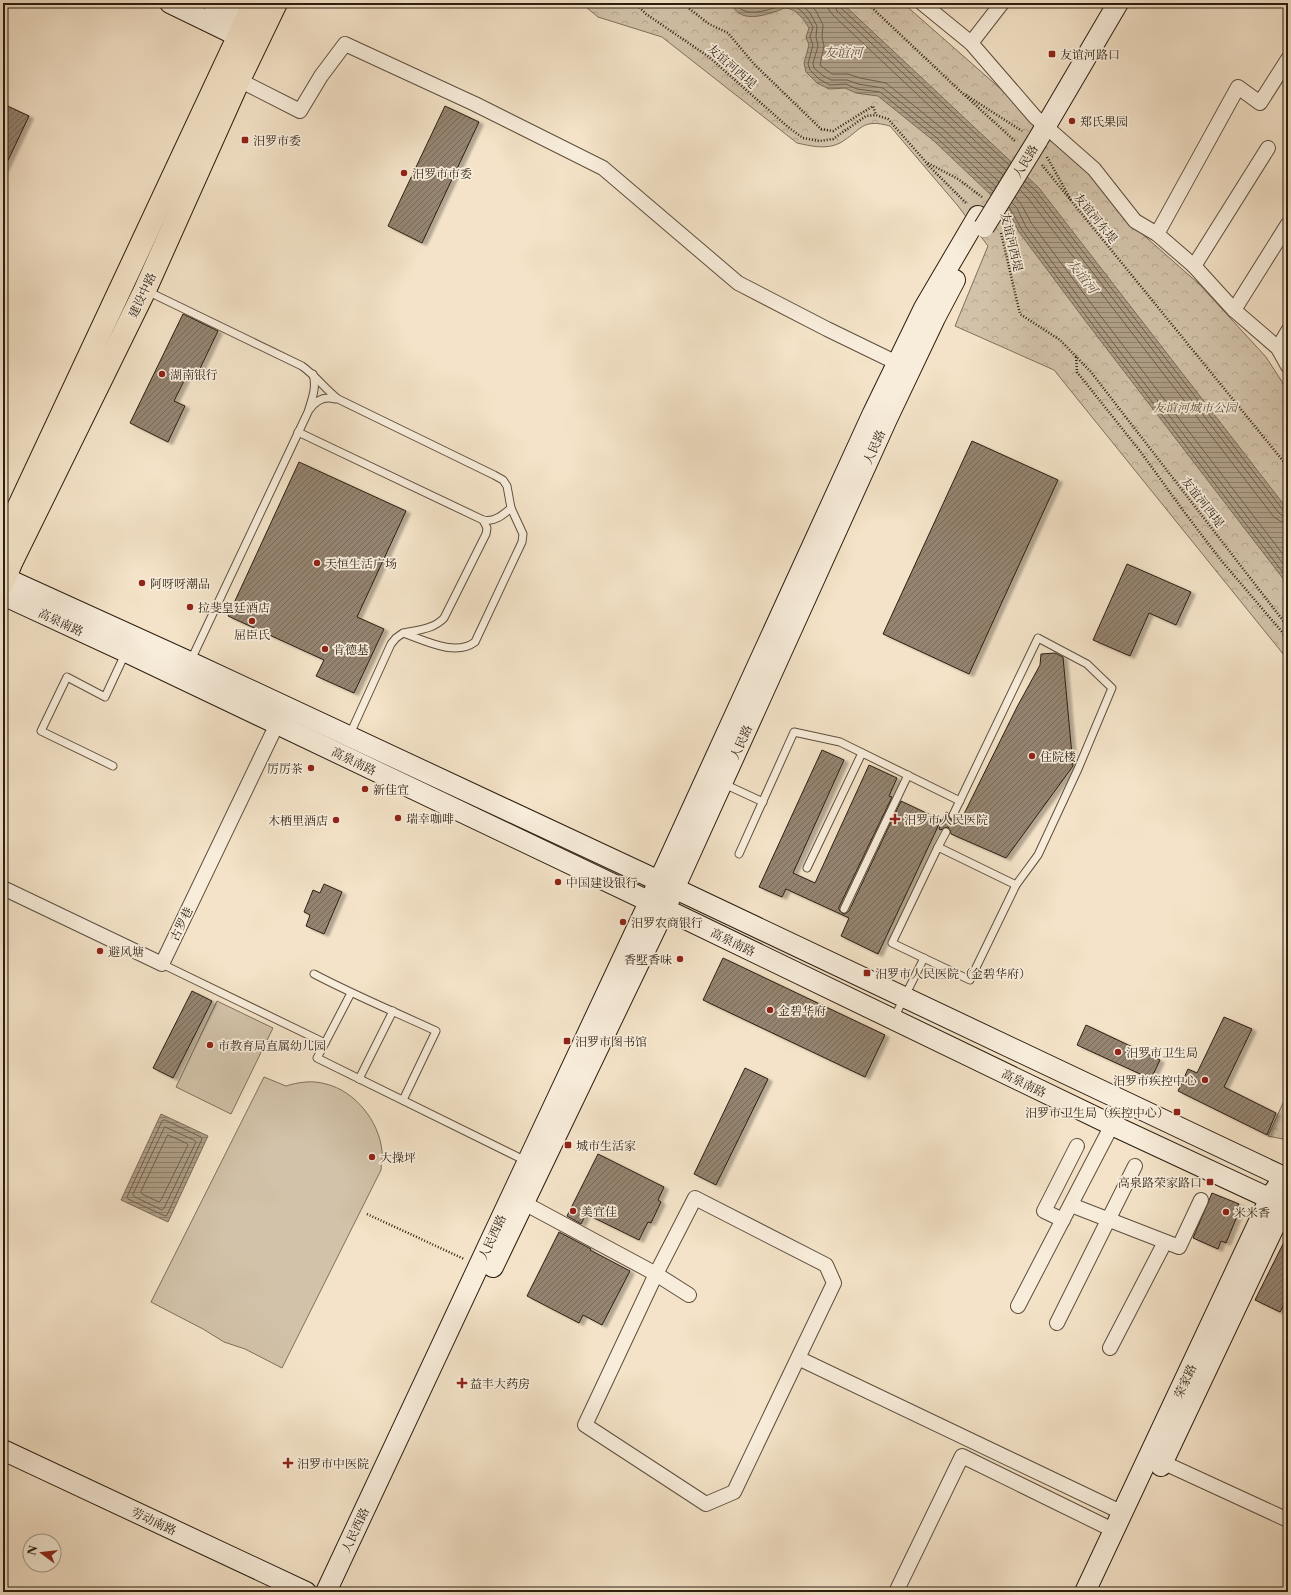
<svg xmlns="http://www.w3.org/2000/svg" width="1291" height="1595" font-family="'Libre Caslon Text','Noto Serif SC',serif">
<style>
.park{fill:url(#park-crowns);stroke:#7e705c}
.pitch{fill:#d2c2a9;stroke:#7e705c}
.water{fill:url(#water-rules);stroke:#7b6c59}
.lines{fill:none;stroke-linecap:round;stroke-linejoin:round}
.shore{stroke:#6e5f4c;stroke-width:1}
.building{fill:url(#building-hatch);stroke:#2b1e10;filter:url(#shadow)}
.lane-casing{stroke:#5d4f3e;stroke-width:9}
.street-casing{stroke:#5d4f3e;stroke-width:16}
.secondary-casing{stroke:#2b1e10;stroke-width:22}
.primary-casing{stroke:#2b1e10;stroke-width:24}
.path{stroke:#2b1e10;stroke-width:2.5;stroke-dasharray:1 2;stroke-linecap:butt}
.lane{stroke:#f8eddb;stroke-width:7}
.street{stroke:#f8eddb;stroke-width:14}
.secondary{stroke:#f8eddb;stroke-width:20}
.primary{stroke:#f4e3c8;stroke-width:22}
.secondary-bridge-casing{stroke:#2b1e10;stroke-width:22;stroke-linecap:butt}
.secondary-bridge{stroke:#f8eddb;stroke-width:20}
.poi-dot{fill:#8f2418;stroke:#f8eddb;stroke-width:1.5}
.labels{text-anchor:middle;dominant-baseline:central;stroke-width:3.5;stroke-linejoin:round;paint-order:stroke}
.poi-label{font-size:12px;fill:#2b1e10;stroke:#f8eddb;text-anchor:start}
.street-label{font-size:12px;fill:#2b1e10;stroke:#f8eddb}
.park-label{font-size:12px;font-style:italic;fill:#5d4f3e;stroke:#f8eddb}
.water-label{font-size:13px;font-style:italic;fill:#605240;stroke:#f8eddb}
</style>
<defs>
<pattern id="park-crowns" width="20" height="18" patternUnits="userSpaceOnUse"><rect width="20" height="18" fill="#d2c2a9"/><path d="M2 6a3 3 0 1 1 6 0M12 15a3 3 0 1 1 6 0" fill="none" stroke="#b4a690"/></pattern>
<pattern id="water-rules" width="6" height="5" patternUnits="userSpaceOnUse"><rect width="6" height="5" fill="#b0a089"/><path d="M0 2.5h6" fill="none" stroke="#8f826f"/></pattern>
<pattern id="building-hatch" width="6" height="6" patternUnits="userSpaceOnUse"><rect width="6" height="6" fill="#948470"/><path d="M-1 1l2-2M0 6l6-6M5 7l2-2" fill="none" stroke="#796b5b"/></pattern>
<filter id="shadow"><feDropShadow dx="4.5" dy="2.5" stdDeviation="1" flood-color="#0004"/></filter>
</defs>
<rect width="100%" height="100%" fill="#f4e3c8"/>
<filter id="stains"><feTurbulence type="fractalNoise" baseFrequency=".005" numOctaves="4"/><feColorMatrix values="0 0 0 0 .2 0 0 0 0 .09 0 0 0 0 .02 0 0 0 .5 -.17"/></filter>
<radialGradient id="worn" r=".72"><stop offset=".6" stop-color="#630" stop-opacity="0"/><stop offset="1" stop-color="#630" stop-opacity=".3"/></radialGradient>
<!-- park -->
<g class="park">
<path d="M581,3H903L1011,98L1091,171L1131,224L1199,284L1266,357L1288,391V660L1054,370L955,326L988,246L958,206L890,126C861,118 862,130 840,143C826,150 811,146 797,143L662,37L598,17Z"/>
<path d="M1288,1092V1140L1268,1136Z"/>
</g>
<!-- pitch -->
<g class="pitch">
<path d="M217,1001L273,1028L231,1114L176,1087Z"/>
<path d="M264,1077L286,1086C299,1082 312,1080 326,1084C355,1091 379,1121 382,1151C383,1157 381,1164 381,1170L282,1368L245,1349L224,1342L203,1329L151,1302Z"/>
</g>
<!-- water -->
<g class="water">
<path d="M731,3H842L1039,188L1288,510V585L1087,323L1019,232L1009,212L934,141L878,96L856,93L845,88L829,89L817,83L806,72L804,63L809,45L806,37L809,28C804,20 797,9 786,8C783,8 778,11 774,12C759,17 739,22 731,3Z"/>
<path d="M161,1114L208,1136L168,1222L121,1200Z"/>
</g>
<g class="lines">
<!-- shore -->
<g class="shore">
<path d="M735,3C744,17 760,12 774,8C778,7 782,4 786,4C798,4 808,17 813,27L810,37L813,45L808,64L810,70L819,79L830,85L846,84L857,89L880,92L937,138L993,191"/>
<path d="M797,3L803,6L810,13L817,26L816,37L818,46L813,63L814,68L822,75L831,80H847L858,84L883,88L940,134L996,187"/>
<path d="M809,3L816,11L823,25L822,37L824,46L820,65L832,74H848L860,78L886,83L944,130L999,182"/>
<path d="M828,3L829,10L833,15L1003,175"/>
<path d="M834,3L837,11L1006,170"/>
<path d="M839,3L841,8L1009,165"/>
<path d="M1025,181L1036,191L1283,510L1288,512"/>
<path d="M1023,185L1032,194L1279,513L1283,516L1288,517"/>
<path d="M1020,190L1028,198L1274,517L1280,521L1288,523"/>
<path d="M1015,197L1021,204L1032,224L1099,314L1288,561"/>
<path d="M1012,203L1017,208L1026,227L1094,318L1288,570"/>
<path d="M1009,207L1022,230L1090,321L1288,579"/>
<path d="M165,1120L201,1137L202,1139L167,1215L165,1216L128,1199L127,1197L162,1121Z"/>
<path d="M165,1127L194,1140L196,1142L164,1208L162,1210L135,1197L133,1195Z"/>
<path d="M168,1135L186,1143L188,1145L161,1200L159,1202L142,1194L141,1192Z"/>
</g>
</g>
<!-- building -->
<g class="building">
<path d="M3,104L29,116L3,171Z"/>
<path d="M445,106L479,122L422,243L388,226Z"/>
<path d="M183,314L218,331L195,379L187,375L174,401L185,406L168,442L130,423Z"/>
<path d="M972,441L1058,480L969,674L883,634Z"/>
<path d="M299,462L406,511L357,617L384,629L354,693L316,676L324,660L228,616Z"/>
<path d="M1127,564L1191,592L1176,625L1149,613L1130,656L1093,640Z"/>
<path d="M1055,653L1063,657L1073,766L1006,858L951,834L950,830L948,827L944,828L941,830L939,829L946,812L948,813L949,817L951,820L955,819L958,816L962,818L1017,707L1040,665L1041,654Z"/>
<path d="M822,750L844,760L793,873L815,883L869,765L897,778L889,796L892,797L839,907V910L842,913L845,914L849,911L901,801L941,820L878,954L841,936L849,918L786,889L782,897L759,887Z"/>
<path d="M324,884L342,892L324,934L306,926L310,915L304,912L313,890L320,893Z"/>
<path d="M723,958L885,1035L865,1077L703,1000Z"/>
<path d="M192,991L212,1001L173,1078L153,1068Z"/>
<path d="M1224,1017L1252,1029L1224,1087L1276,1113L1267,1135L1178,1091L1188,1069L1197,1073Z"/>
<path d="M1086,1025L1160,1060L1151,1079L1077,1045Z"/>
<path d="M745,1068L768,1079L716,1185L694,1174Z"/>
<path d="M598,1154L664,1187L658,1200L661,1202L651,1223L648,1222L639,1240L586,1214L581,1224L567,1216Z"/>
<path d="M1212,1193L1239,1204L1235,1213L1238,1214L1226,1243L1221,1241L1218,1249L1193,1238Z"/>
<path d="M559,1232L591,1249L590,1250L630,1271L602,1325L583,1315L579,1323L527,1296Z"/>
<path d="M1288,1234V1296L1280,1312L1255,1300Z"/>
</g>
<g class="lines">
<defs>
<g id="lane">
<path d="M147,291L302,366C316,376 325,389 338,399L494,475L503,480L507,486L511,508L523,534L522,542L475,642C455,657 424,640 403,633L396,638L391,644L350,734"/>
<path d="M310,409C317,399 325,396 335,399"/>
<path d="M298,432L483,520C494,523 504,514 511,508"/>
<path d="M404,633C418,630 434,629 444,618L486,534L487,528L483,520"/>
<path d="M191,660L308,412C312,399 317,387 313,374"/>
<path d="M113,766L41,731L67,677L105,697L125,654"/>
<path d="M722,783L763,802"/>
<path d="M953,815L1038,638L1087,664L1112,688L1078,769L1038,855L1016,885"/>
<path d="M938,847L1016,885L970,980L892,943Z"/>
<path d="M938,847L946,832"/>
<path d="M739,854L794,732L840,742L960,801"/>
<path d="M807,868L862,753"/>
<path d="M844,909L908,775"/>
<path d="M162,964L325,1043L317,1058L526,1161"/>
<path d="M314,974C354,995 395,1012 436,1031L403,1100"/>
<path d="M894,1018L924,958"/>
<path d="M325,1043L351,993"/>
<path d="M359,1079L393,1011"/>
</g>
<g id="street">
<path d="M922,3L971,43L1035,117L1094,169L1135,221L1157,234L1194,266L1234,310L1278,348L1288,366"/>
<path d="M971,43L1002,3"/>
<path d="M239,80L300,111L321,76L345,44L475,104L603,168L738,283L827,329L897,363"/>
<path d="M1157,234L1238,87L1260,103L1288,59"/>
<path d="M1194,266L1268,148"/>
<path d="M1234,310L1288,224"/>
<path d="M1278,348L1288,331"/>
<path d="M3,888L162,964L277,724"/>
<path d="M524,1203L656,1274L689,1295"/>
<path d="M1071,1205L1179,1247L1201,1200"/>
<path d="M1063,1220L1044,1211L1077,1146"/>
<path d="M1018,1306L1112,1125"/>
<path d="M1057,1323L1135,1166"/>
<path d="M1110,1348L1165,1242"/>
<path d="M798,1358L834,1283L826,1265L695,1198L656,1274L585,1425L706,1504L734,1492L798,1358L1123,1513"/>
<path d="M1162,1462L1288,1520"/>
<path d="M896,1592L962,1456L1115,1531"/>
</g>
<g id="secondary">
<path d="M170,3L238,36"/>
<path d="M213,3L246,19"/>
<path d="M1037,141L1118,3"/>
<path d="M3,577L190,662L659,881L1288,1179"/>
<path d="M3,595L126,652L665,909L1112,1125L1288,1207"/>
<path d="M493,1267L665,909L887,419L935,318L955,280"/>
<path d="M3,1450L306,1592"/>
<path d="M1161,1466L1274,1227L1288,1206"/>
<path d="M326,1592L659,881L873,413L924,308L978,216"/>
<path d="M1085,1592L1270,1198L1277,1187"/>
</g>
<g id="primary">
<path d="M3,540L254,3"/>
<path d="M3,583L11,563L145,290L239,80L276,3"/>
</g>
</defs>
<!-- lane casing -->
<use href="#lane" class="lane-casing"/>
<!-- street casing -->
<use href="#street" class="street-casing"/>
<!-- secondary casing -->
<use href="#secondary" class="secondary-casing"/>
<!-- primary casing -->
<use href="#primary" class="primary-casing"/>
<!-- path -->
<g class="path">
<path d="M635,3L646,14L709,57L788,127L803,138L819,141L833,139L866,116L876,115L888,119L926,162L958,179L982,197"/>
<path d="M682,3L709,24L728,33L754,64L821,129L833,131L873,106L876,115"/>
<path d="M867,3L959,90L1016,142"/>
<path d="M966,95L1022,131"/>
<path d="M1047,157L1071,200"/>
<path d="M927,164L967,204"/>
<path d="M1042,165L1288,467"/>
<path d="M1001,233L1020,314L1060,340L1091,372L1288,627"/>
<path d="M1076,357L1077,372L1140,451L1185,513L1220,559L1288,639"/>
<path d="M3,911L6,905"/>
<path d="M367,1214L464,1259"/>
</g>
<!-- lane -->
<use href="#lane" class="lane"/>
<!-- street -->
<use href="#street" class="street"/>
<!-- secondary -->
<use href="#secondary" class="secondary"/>
<!-- primary -->
<use href="#primary" class="primary"/>
<defs>
<path id="secondary-bridge" d="M984,227L1037,141"/>
</defs>
<!-- secondary-bridge casing -->
<use href="#secondary-bridge" class="secondary-bridge-casing"/>
<!-- secondary-bridge -->
<use href="#secondary-bridge" class="secondary-bridge"/>
</g>
<!-- markers -->
<g class="poi-dot">
<rect x="1048" y="50" width="8" height="8" rx="2"/>
<circle cx="1072" cy="121" r="4"/>
<rect x="241" y="136" width="8" height="8" rx="2"/>
<circle cx="404" cy="173" r="4"/>
<circle cx="162" cy="374" r="4"/>
<circle cx="317" cy="563" r="4"/>
<circle cx="142" cy="583" r="4"/>
<circle cx="190" cy="607" r="4"/>
<circle cx="252" cy="621" r="4"/>
<circle cx="325" cy="649" r="4"/>
<circle cx="1032" cy="756" r="4"/>
<circle cx="311" cy="768" r="4"/>
<circle cx="365" cy="789" r="4"/>
<circle cx="398" cy="818" r="4"/>
<path d="M893 813h4v4h4v4h-4v4h-4v-4h-4v-4h4z"/>
<circle cx="336" cy="820" r="4"/>
<circle cx="558" cy="882" r="4"/>
<circle cx="623" cy="922" r="4"/>
<circle cx="100" cy="951" r="4"/>
<circle cx="680" cy="959" r="4"/>
<rect x="863" y="969" width="8" height="8" rx="2"/>
<circle cx="770" cy="1010" r="4"/>
<rect x="563" y="1037" width="8" height="8" rx="2"/>
<circle cx="210" cy="1045" r="4"/>
<circle cx="1118" cy="1052" r="4"/>
<circle cx="1205" cy="1080" r="4"/>
<rect x="1173" y="1108" width="8" height="8" rx="2"/>
<rect x="564" y="1141" width="8" height="8" rx="2"/>
<circle cx="372" cy="1157" r="4"/>
<rect x="1206" y="1178" width="8" height="8" rx="2"/>
<circle cx="573" cy="1211" r="4"/>
<circle cx="1226" cy="1212" r="4"/>
<path d="M460 1377h4v4h4v4h-4v4h-4v-4h-4v-4h4z"/>
<path d="M286 1457h4v4h4v4h-4v4h-4v-4h-4v-4h4z"/>
</g>
<g class="labels">
<!-- poi labels -->
<g class="poi-label">
<text x="1060" y="54">友谊河路口</text>
<text x="1080" y="121">郑氏果园</text>
<text x="253" y="140">汨罗市委</text>
<text x="412" y="173">汨罗市市委</text>
<text x="170" y="374">湖南银行</text>
<text x="325" y="563">天恒生活广场</text>
<text x="150" y="583">阿呀呀潮品</text>
<text x="198" y="607">拉斐皇廷酒店</text>
<text x="252" y="634" text-anchor="middle">屈臣氏</text>
<text x="333" y="649">肯德基</text>
<text x="1040" y="756">住院楼</text>
<text x="303" y="768" text-anchor="end">厉厉茶</text>
<text x="373" y="789">新佳宜</text>
<text x="406" y="818">瑞幸咖啡</text>
<text x="904" y="819">汨罗市人民医院</text>
<text x="328" y="820" text-anchor="end">木栖里酒店</text>
<text x="566" y="882">中国建设银行</text>
<text x="631" y="922">汨罗农商银行</text>
<text x="108" y="951">避风塘</text>
<text x="672" y="959" text-anchor="end">香墅香味</text>
<text x="875" y="973">汨罗市人民医院（金碧华府）</text>
<text x="778" y="1010">金碧华府</text>
<text x="575" y="1041">汨罗市图书馆</text>
<text x="218" y="1045">市教育局直属幼儿园</text>
<text x="1126" y="1052">汨罗市卫生局</text>
<text x="1197" y="1080" text-anchor="end">汨罗市疾控中心</text>
<text x="1169" y="1112" text-anchor="end">汨罗市卫生局（疾控中心）</text>
<text x="576" y="1145">城市生活家</text>
<text x="380" y="1157">大操坪</text>
<text x="1202" y="1182" text-anchor="end">高泉路荣家路口</text>
<text x="581" y="1211">美宜佳</text>
<text x="1234" y="1212">米米香</text>
<text x="470" y="1383">益丰大药房</text>
<text x="297" y="1463">汨罗市中医院</text>
</g>
<!-- street labels -->
<g class="street-label">
<text transform="translate(732 66) rotate(41)">友谊河西堤</text>
<text transform="translate(1025 161) rotate(-58)">人民路</text>
<text transform="translate(1096 218) rotate(51)">友谊河东堤</text>
<text transform="translate(1012 242) rotate(77)">友谊河西堤</text>
<text transform="translate(142 295) rotate(-65)">建设中路</text>
<text transform="translate(874 447) rotate(-66)">人民路</text>
<text transform="translate(1203 502) rotate(52)">友谊河西堤</text>
<text transform="translate(61 622) rotate(25)">高泉南路</text>
<text transform="translate(741 742) rotate(-66)">人民路</text>
<text transform="translate(354 761) rotate(26)">高泉南路</text>
<text transform="translate(181 924) rotate(-64)">古罗巷</text>
<text transform="translate(733 942) rotate(26)">高泉南路</text>
<text transform="translate(1024 1083) rotate(26)">高泉南路</text>
<text transform="translate(492 1237) rotate(-65)">人民西路</text>
<text transform="translate(1185 1381) rotate(-65)">荣家路</text>
<text transform="translate(154 1521) rotate(25)">劳动南路</text>
<text transform="translate(355 1530) rotate(-65)">人民西路</text>
</g>
<!-- park labels -->
<g class="park-label">
<text x="1195" y="407">友谊河城市公园</text>
</g>
<!-- water labels -->
<g class="water-label">
<text x="843" y="52">友谊河</text>
<text transform="translate(1083 276) rotate(52)">友谊河</text>
</g>
</g>
<!-- margin -->
<rect width="1291" height="1595" fill="none" stroke="#f4e3c8" stroke-width="16"/>
<rect x="4" y="4" width="1283" height="1587" fill="none" stroke="#2b1e10" stroke-width="2"/>
<rect x="8" y="8" width="1275" height="1579" fill="none" stroke="#2b1e10"/>
<!-- north arrow -->
<g transform="translate(42 1553) rotate(285)"><circle r="19" fill="#f8eddb" stroke="#a69a8a"/>
<path d="M0-3L7 15L0 10L-7 15Z" fill="#8f2418"/>
<text y="-6" font-size="11" font-weight="bold" text-anchor="middle" fill="#2b1e10">N</text>
</g>
<rect width="100%" height="100%" filter="url(#stains)"/>
<rect width="100%" height="100%" fill="url(#worn)"/>
</svg>
